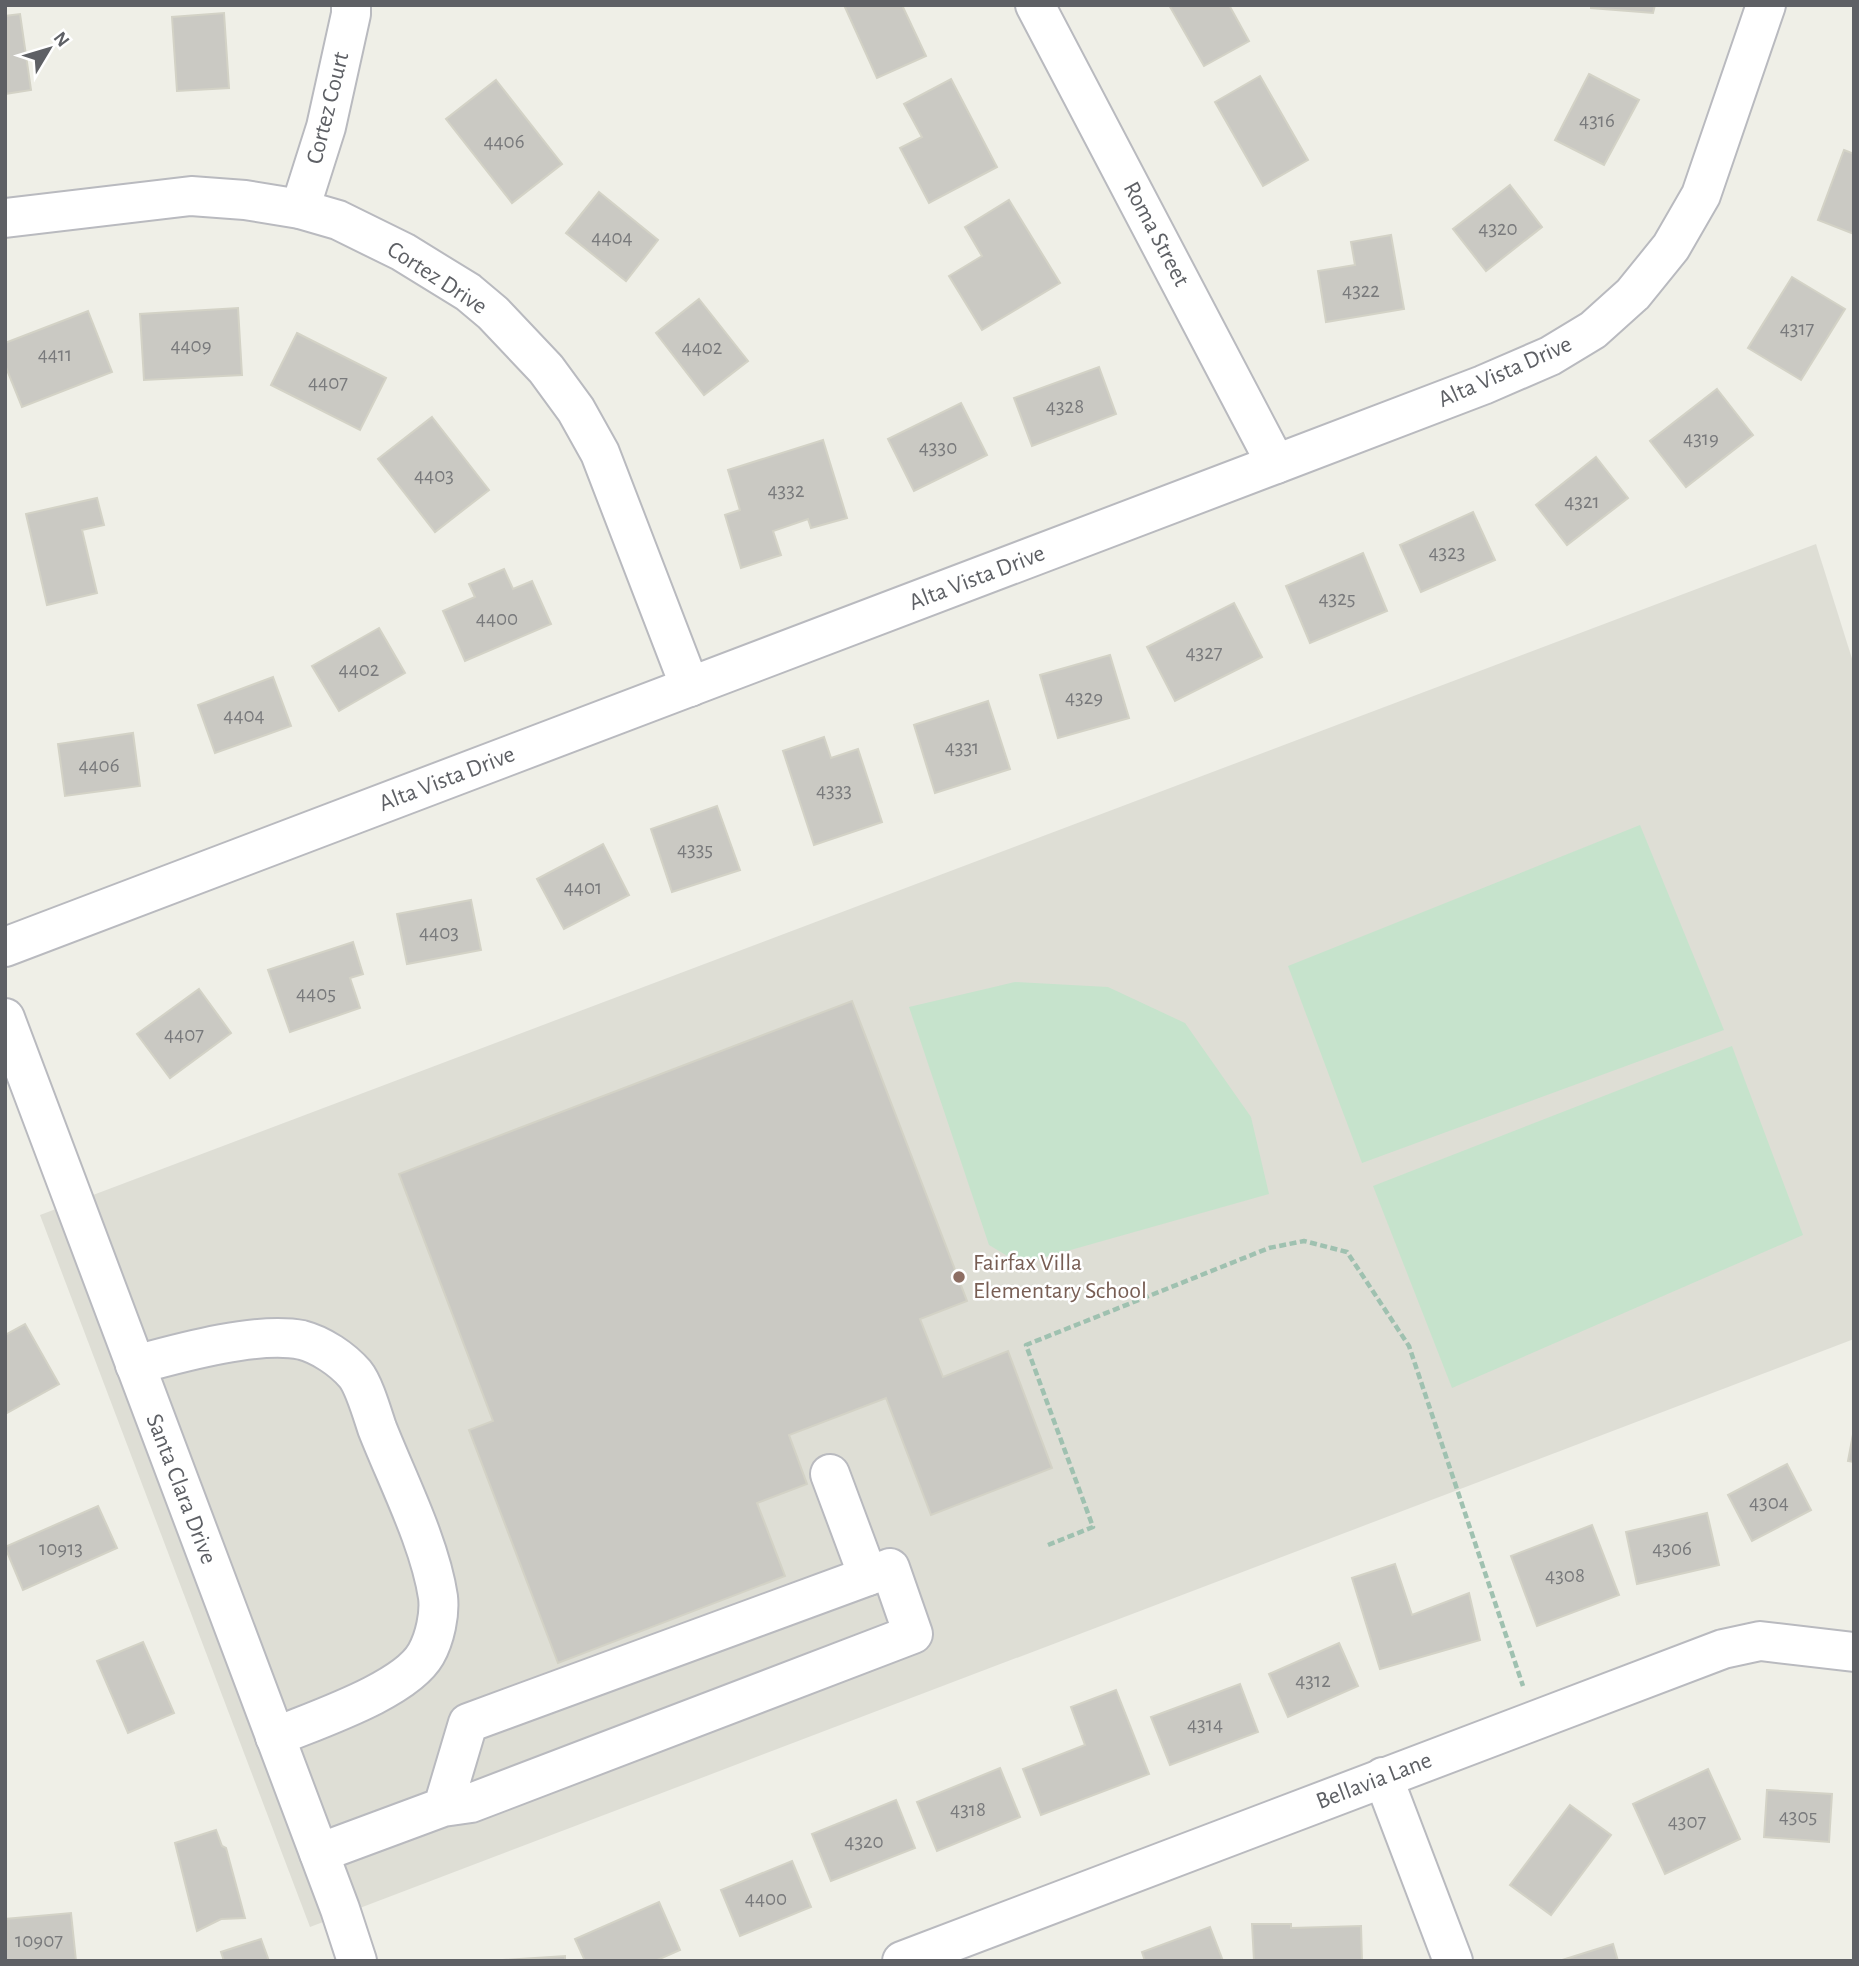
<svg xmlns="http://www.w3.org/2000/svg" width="1859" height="1966" font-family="'Alegreya Sans',sans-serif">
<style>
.education{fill:#deded5}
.green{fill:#c6e3cc}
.building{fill:#cac9c3;stroke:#d3d2c6;stroke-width:2}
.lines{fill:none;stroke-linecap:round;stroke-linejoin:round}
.minor-casing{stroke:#b9babf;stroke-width:42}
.path{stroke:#9fc1b0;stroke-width:4.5;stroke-dasharray:7 3.5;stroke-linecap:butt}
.minor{stroke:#fff;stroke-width:38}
.education-dot{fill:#8d6e63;stroke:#fff;stroke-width:2.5}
.labels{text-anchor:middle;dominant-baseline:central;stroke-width:5;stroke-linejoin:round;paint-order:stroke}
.number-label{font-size:21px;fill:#797a7c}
.street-label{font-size:24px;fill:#5e6065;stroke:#fff}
.education-label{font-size:24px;fill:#785e54;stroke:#fff;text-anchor:start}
</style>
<rect width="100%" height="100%" fill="#efefe7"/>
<!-- education -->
<path class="education" d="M1816,544L1854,665V1339L310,1927L40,1215Z"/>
<!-- green -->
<g class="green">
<path d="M1640,825L1724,1030L1362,1163L1288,966Z"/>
<path d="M1015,982L1108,987L1185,1023L1251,1117L1269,1194L1021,1264L989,1245L909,1007Z"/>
<path d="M1732,1046L1803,1235L1452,1388L1373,1186Z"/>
</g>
<!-- building -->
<g class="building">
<path d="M844,5H902L926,56L877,78Z"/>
<path d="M1169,5H1229L1249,41L1204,66Z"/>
<path d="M1591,5H1655L1653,13L1591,8Z"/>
<path d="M224,13L229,88L177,91L172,17Z"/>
<path d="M20,14L31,90L5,94V16Z"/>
<path d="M1589,74L1639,100L1604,165L1555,140Z"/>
<path d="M1260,76L1308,160L1263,186L1215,102Z"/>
<path d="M951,79L997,167L929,203L900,148L922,137L904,104Z"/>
<path d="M496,80L562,164L512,203L446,119Z"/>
<path d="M1844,150L1854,154V234L1818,220Z"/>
<path d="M1510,185L1542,227L1486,271L1453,229Z"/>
<path d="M599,192L658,240L626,281L566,233Z"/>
<path d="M1009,200L1060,283L982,330L949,276L982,256L965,227Z"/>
<path d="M1391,235L1404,309L1326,322L1318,271L1355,265L1351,242Z"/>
<path d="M1792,277L1845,309L1801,380L1748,348Z"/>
<path d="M699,299L748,361L704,395L656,333Z"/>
<path d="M238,308L242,375L144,380L140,314Z"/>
<path d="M88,311L112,372L22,407L5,365V343Z"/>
<path d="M297,333L386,378L360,430L271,385Z"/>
<path d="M1099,367L1116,414L1032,446L1014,398Z"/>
<path d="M1717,389L1753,435L1686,487L1650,441Z"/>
<path d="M961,403L987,455L914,491L888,439Z"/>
<path d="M432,417L489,490L435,532L378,459Z"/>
<path d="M823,440L847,518L811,528L808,519L773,531L781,555L741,568L725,515L740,510L728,470Z"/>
<path d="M1596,457L1628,498L1567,545L1536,505Z"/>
<path d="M97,498L104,525L82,530L97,593L47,605L26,514Z"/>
<path d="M1473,512L1495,560L1421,592L1400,545Z"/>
<path d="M1363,553L1387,611L1310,643L1286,586Z"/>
<path d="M504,569L513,589L532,581L551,624L465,661L443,611L475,597L469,584Z"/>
<path d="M1234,603L1262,657L1175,701L1147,647Z"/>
<path d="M379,628L405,673L339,711L312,666Z"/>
<path d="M1110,655L1129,718L1058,738L1040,675Z"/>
<path d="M273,677L291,726L215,753L198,705Z"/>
<path d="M988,701L1010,769L935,793L914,725Z"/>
<path d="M133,733L140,786L65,796L58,744Z"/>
<path d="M824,737L831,758L858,749L882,822L814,845L783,751Z"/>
<path d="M717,806L740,870L672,892L651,829Z"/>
<path d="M603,844L629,895L564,929L537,879Z"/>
<path d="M471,900L481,950L407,964L397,914Z"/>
<path d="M353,942L363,974L350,978L360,1008L290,1032L268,970Z"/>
<path d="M199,989L231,1033L170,1078L137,1034Z"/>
<path d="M852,1001L967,1301L920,1319L943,1377L1008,1351L1052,1468L931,1515L886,1398L789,1435L807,1484L757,1503L785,1576L558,1663L469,1430L493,1421L399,1174Z"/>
<path d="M25,1324L59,1384L5,1414V1335Z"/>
<path d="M1854,1429V1462L1848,1461Z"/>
<path d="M1787,1464L1811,1510L1752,1541L1728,1495Z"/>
<path d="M98,1506L117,1548L23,1590L5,1547Z"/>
<path d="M1707,1513L1719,1565L1637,1584L1626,1532Z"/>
<path d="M1592,1525L1619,1595L1537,1626L1511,1556Z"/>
<path d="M1395,1564L1412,1615L1469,1593L1480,1640L1380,1669L1352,1578Z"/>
<path d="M143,1642L174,1713L128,1733L97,1661Z"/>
<path d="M1339,1643L1358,1686L1288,1717L1269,1674Z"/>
<path d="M1240,1684L1258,1732L1170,1765L1151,1717Z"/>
<path d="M1116,1690L1149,1774L1041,1815L1023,1769L1085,1745L1071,1707Z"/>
<path d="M1000,1768L1020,1817L937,1851L917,1802Z"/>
<path d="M1708,1769L1740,1839L1665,1874L1633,1804Z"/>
<path d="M1767,1790L1832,1794L1829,1842L1764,1837Z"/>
<path d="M896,1800L915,1848L831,1881L812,1834Z"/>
<path d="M1570,1805L1611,1835L1551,1915L1510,1885Z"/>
<path d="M216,1830L222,1846L226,1848L245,1918L221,1919L197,1931L175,1843Z"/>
<path d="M792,1861L811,1907L740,1936L721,1890Z"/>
<path d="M659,1902L680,1950L655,1961H585L575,1939Z"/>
<path d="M71,1913L76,1961H5V1919Z"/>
<path d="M1252,1924H1291V1928L1361,1926L1362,1961H1254Z"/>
<path d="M1210,1927L1223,1961H1145L1142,1952Z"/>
<path d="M261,1939L269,1961H224L221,1952Z"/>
<path d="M1613,1944L1618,1961H1559Z"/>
<path d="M565,1956V1961H488Z"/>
</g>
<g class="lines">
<defs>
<g id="minor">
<path d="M1035,5L1276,464"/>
<path d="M300,209L326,127L351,14V5"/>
<path d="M5,218L191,196L245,200L300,209L338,220L403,252L468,292L493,313L546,369L576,410L600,453L690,687"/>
<path d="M5,947L1276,464L1483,385L1550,356L1593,330L1633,294L1671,247L1701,195L1766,5"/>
<path d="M5,1018L340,1909L357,1961"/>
<path d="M135,1365C179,1353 257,1331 302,1340C321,1345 342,1359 355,1374C364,1385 372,1413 377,1428C397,1479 430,1543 438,1597C440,1614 435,1638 426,1654C405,1691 315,1720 275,1737"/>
<path d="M830,1474L868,1576"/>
<path d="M1383,1777L1453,1961"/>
<path d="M319,1853L443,1807L471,1803L913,1634L890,1568L468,1723L443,1807"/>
<path d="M902,1961L1723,1649L1760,1641L1854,1652"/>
</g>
</defs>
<!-- minor casing -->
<use href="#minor" class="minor-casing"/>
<!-- path -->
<path class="path" d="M1048,1545L1093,1527L1026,1345L1269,1248L1304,1241L1347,1252L1409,1346L1523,1686"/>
<!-- minor -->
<use href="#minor" class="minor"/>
</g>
<!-- markers -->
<circle class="education-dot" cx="959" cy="1277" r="7"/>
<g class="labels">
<!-- number labels -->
<g class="number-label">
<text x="1597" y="120">4316</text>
<text x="504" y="141">4406</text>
<text x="1498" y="228">4320</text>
<text x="612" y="237">4404</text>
<text x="1361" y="290">4322</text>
<text x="1797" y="328">4317</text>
<text x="191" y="345">4409</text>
<text x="702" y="347">4402</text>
<text x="55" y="354">4411</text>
<text x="328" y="382">4407</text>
<text x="1065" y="406">4328</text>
<text x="1701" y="438">4319</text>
<text x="938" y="447">4330</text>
<text x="434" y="475">4403</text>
<text x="786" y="490">4332</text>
<text x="1582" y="501">4321</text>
<text x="1447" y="552">4323</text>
<text x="1337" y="598">4325</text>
<text x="497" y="618">4400</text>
<text x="1204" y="652">4327</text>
<text x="359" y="669">4402</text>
<text x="1084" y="697">4329</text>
<text x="244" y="715">4404</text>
<text x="962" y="747">4331</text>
<text x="99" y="765">4406</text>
<text x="834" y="790">4333</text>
<text x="695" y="849">4335</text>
<text x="583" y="887">4401</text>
<text x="439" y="932">4403</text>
<text x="316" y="993">4405</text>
<text x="184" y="1034">4407</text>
<text x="1769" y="1502">4304</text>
<text x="61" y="1548">10913</text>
<text x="1672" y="1548">4306</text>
<text x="1565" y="1575">4308</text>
<text x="1313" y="1680">4312</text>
<text x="1205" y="1724">4314</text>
<text x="968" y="1809">4318</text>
<text x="1798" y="1816">4305</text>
<text x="1687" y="1821">4307</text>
<text x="864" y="1841">4320</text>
<text x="766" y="1898">4400</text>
<text x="39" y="1940">10907</text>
</g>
<!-- street labels -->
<g class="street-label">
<text transform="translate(328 108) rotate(-76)">Cortez Court</text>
<text transform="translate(1156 234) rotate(62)">Roma Street</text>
<text transform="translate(437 278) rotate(33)">Cortez Drive</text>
<text transform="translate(1505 372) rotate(-24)">Alta Vista Drive</text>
<text transform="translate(977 578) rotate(-21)">Alta Vista Drive</text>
<text transform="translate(447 779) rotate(-21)">Alta Vista Drive</text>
<text transform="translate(181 1489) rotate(69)">Santa Clara Drive</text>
<text transform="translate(1374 1781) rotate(-21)">Bellavia Lane</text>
</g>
<!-- education labels -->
<g class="education-label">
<text x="973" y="1263">Fairfax Villa<tspan x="973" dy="28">Elementary School</tspan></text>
</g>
</g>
<!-- border -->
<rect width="1859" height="1966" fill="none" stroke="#5e6065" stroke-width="14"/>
<!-- north arrow -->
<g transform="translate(49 49) rotate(52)" stroke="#ffffff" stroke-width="5" paint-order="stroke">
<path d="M0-5L12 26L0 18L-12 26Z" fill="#5e6065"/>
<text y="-10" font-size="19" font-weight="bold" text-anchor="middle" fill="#5e6065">N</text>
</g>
</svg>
